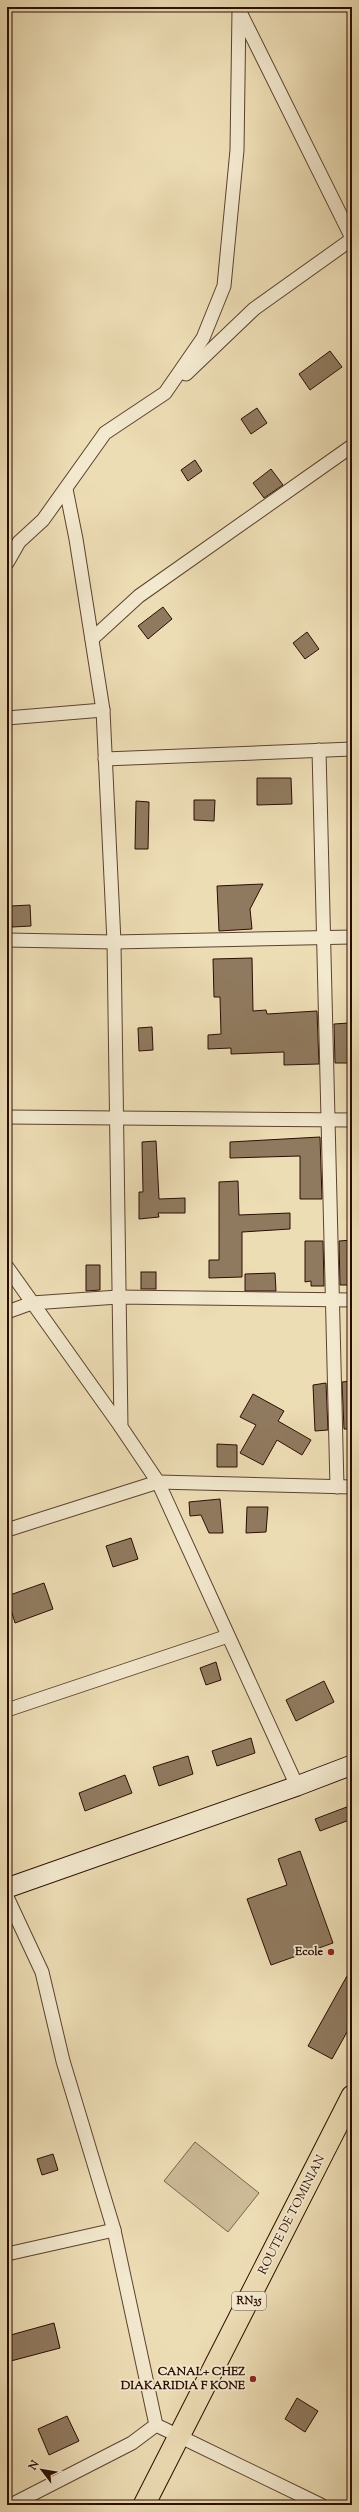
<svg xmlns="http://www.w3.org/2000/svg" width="359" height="2512" font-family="'Sorts Mill Goudy',serif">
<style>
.green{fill:#ccba97;stroke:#7c644c}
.building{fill:#907a5f;stroke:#2b0e02}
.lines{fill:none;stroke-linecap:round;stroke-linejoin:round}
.street-casing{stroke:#5c422f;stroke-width:15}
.secondary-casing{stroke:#2b0e02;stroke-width:21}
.primary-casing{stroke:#2b0e02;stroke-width:23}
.street{stroke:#f3e9cf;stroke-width:13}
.secondary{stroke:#f3e9cf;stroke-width:19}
.primary{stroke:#edddb5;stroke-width:21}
.poi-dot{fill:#8f2418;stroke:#f3e9cf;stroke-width:1.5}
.labels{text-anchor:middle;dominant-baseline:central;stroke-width:3.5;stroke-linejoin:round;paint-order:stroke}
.shield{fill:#f3e9cf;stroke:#675040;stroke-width:1}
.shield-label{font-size:11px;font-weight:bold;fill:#2b0e02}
.poi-label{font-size:12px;font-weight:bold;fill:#2b0e02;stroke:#f3e9cf;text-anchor:end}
.street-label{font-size:12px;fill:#2b0e02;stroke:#f3e9cf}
</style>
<rect width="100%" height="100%" fill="#edddb5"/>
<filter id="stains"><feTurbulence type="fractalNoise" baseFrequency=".005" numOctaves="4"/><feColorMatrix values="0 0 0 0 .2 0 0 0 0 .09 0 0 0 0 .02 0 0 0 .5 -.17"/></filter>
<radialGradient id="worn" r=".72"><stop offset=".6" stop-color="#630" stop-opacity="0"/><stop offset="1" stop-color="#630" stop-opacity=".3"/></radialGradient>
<!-- green -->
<path class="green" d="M195,2142L259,2193L228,2232L164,2181Z"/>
<!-- building -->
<g class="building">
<path d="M330,351L342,367L310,390L299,374Z"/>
<path d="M257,408L267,423L251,434L241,419Z"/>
<path d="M195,460L202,471L188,481L181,470Z"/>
<path d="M271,469L283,485L264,498L253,483Z"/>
<path d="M163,607L172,619L148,639L138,626Z"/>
<path d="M307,632L319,649L305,659L293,643Z"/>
<path d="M257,778H291L292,804L257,805Z"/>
<path d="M194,800H215L214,821L194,820Z"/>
<path d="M136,801L149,802L148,849H135Z"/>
<path d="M263,884L250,909L252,929L219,931L217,886Z"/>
<path d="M30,905L31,926L12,927L11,906Z"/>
<path d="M252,958L253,1011L266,1010L267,1014L317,1011L319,1064L284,1065V1052L231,1054V1048L208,1049V1035L221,1034L220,997H214L213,959Z"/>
<path d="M349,1023L351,1063H335L334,1024Z"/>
<path d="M152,1027L153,1050L139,1051L138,1028Z"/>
<path d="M320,1137L322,1199H300V1156L230,1158V1142Z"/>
<path d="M156,1141L159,1199L185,1198V1213H158L159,1217L139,1219V1192H143L142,1142Z"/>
<path d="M238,1181L239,1215L290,1213V1229L242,1232V1277L209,1278V1260H219V1182Z"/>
<path d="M352,1240V1285H340L339,1241Z"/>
<path d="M305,1241H323L324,1286H311V1281L305,1282Z"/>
<path d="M86,1265H100V1290L86,1291Z"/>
<rect x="141" y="1272" width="15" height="17"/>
<path d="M275,1273L276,1291H245V1274Z"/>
<path d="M352,1381V1429H344L342,1382Z"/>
<path d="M326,1383L328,1430L315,1431L313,1385Z"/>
<path d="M253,1394L284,1411L278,1421L311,1440L302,1455L277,1440L263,1465L240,1453L256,1425L240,1417Z"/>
<path d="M217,1444L237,1445V1467H217Z"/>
<path d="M220,1499L223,1533H209L201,1515L190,1516L189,1502Z"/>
<path d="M247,1507H268L266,1532L246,1533Z"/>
<path d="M131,1538L138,1559L113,1567L106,1546Z"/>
<path d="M44,1583L53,1609L15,1623L7,1596Z"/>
<path d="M216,1662L221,1680L206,1685L200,1668Z"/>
<path d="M324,1681L334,1702L296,1721L286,1700Z"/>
<path d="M251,1738L255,1753L217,1766L212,1751Z"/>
<path d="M188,1756L193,1774L159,1786L153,1767Z"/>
<path d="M125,1775L132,1793L85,1811L79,1793Z"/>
<path d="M352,1805V1819L320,1831L315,1819Z"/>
<path d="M300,1851L333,1943L271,1965L247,1899L287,1885L278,1859Z"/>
<path d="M352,1967V2023L332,2059L308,2046Z"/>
<path d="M53,2154L58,2170L42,2175L37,2159Z"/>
<path d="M54,2323L60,2348L7,2362V2336Z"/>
<path d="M297,2398L318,2411L305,2432L285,2419Z"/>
<path d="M67,2416L79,2441L49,2455L38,2429Z"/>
</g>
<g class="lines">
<defs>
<g id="street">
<path d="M240,12L352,238"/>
<path d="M186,374L254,309L352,239"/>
<path d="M66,489L76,539L103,710L114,942L121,1427L158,1482L297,1786"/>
<path d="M7,563L19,542L43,520L105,433L165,393L203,338L224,286L237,150L239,10"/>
<path d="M92,639L139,596L352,446"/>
<path d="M7,718L103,710"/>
<path d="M319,750L337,1487"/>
<path d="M105,759L352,749"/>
<path d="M7,940L114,942L352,937"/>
<path d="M7,1117L352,1120"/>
<path d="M7,1267L121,1427"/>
<path d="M7,1312L32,1303L118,1297L352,1300"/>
<path d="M7,1530L158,1482L352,1487"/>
<path d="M7,1710L228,1636"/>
<path d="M7,1897L42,1972L63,2061L114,2230L156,2425L321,2505"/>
<path d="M7,2254L114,2230"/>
<path d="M11,2505L132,2443L156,2425"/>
</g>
<path id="secondary" d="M7,1888L297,1786L352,1765"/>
<path id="primary" d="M144,2505L352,2096"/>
</defs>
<!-- street casing -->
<use href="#street" class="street-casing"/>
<!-- secondary casing -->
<use href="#secondary" class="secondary-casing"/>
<!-- primary casing -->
<use href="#primary" class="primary-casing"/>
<!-- street -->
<use href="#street" class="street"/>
<!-- secondary -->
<use href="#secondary" class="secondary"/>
<!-- primary -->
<use href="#primary" class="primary"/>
</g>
<!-- markers -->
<g class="poi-dot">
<circle cx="331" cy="1952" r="4"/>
<circle cx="253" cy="2379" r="4"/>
</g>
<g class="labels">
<!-- shield labels -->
<rect class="shield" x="232" y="2292" width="34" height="18" rx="3"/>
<g class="shield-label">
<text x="249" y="2301">RN35</text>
</g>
<!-- poi labels -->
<g class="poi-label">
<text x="323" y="1952">Ecole</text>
<text x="245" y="2372">CANAL+ CHEZ<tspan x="245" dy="14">DIAKARIDIA F KONE</tspan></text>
</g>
<!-- street labels -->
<g class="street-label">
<text transform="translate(292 2215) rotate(-63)">ROUTE DE TOMINIAN</text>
</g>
</g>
<!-- margin -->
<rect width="359" height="2512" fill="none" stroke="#edddb5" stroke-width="24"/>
<rect x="8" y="8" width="343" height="2496" fill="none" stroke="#2b0e02" stroke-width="2"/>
<rect x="12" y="12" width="335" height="2488" fill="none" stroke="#2b0e02"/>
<!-- north arrow -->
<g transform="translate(42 2470) rotate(301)" stroke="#f3e9cf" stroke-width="3" paint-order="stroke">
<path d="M0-3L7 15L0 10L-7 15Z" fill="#2b0e02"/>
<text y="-6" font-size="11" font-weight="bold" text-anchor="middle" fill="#2b0e02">N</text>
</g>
<rect width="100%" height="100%" filter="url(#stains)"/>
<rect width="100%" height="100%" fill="url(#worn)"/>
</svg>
